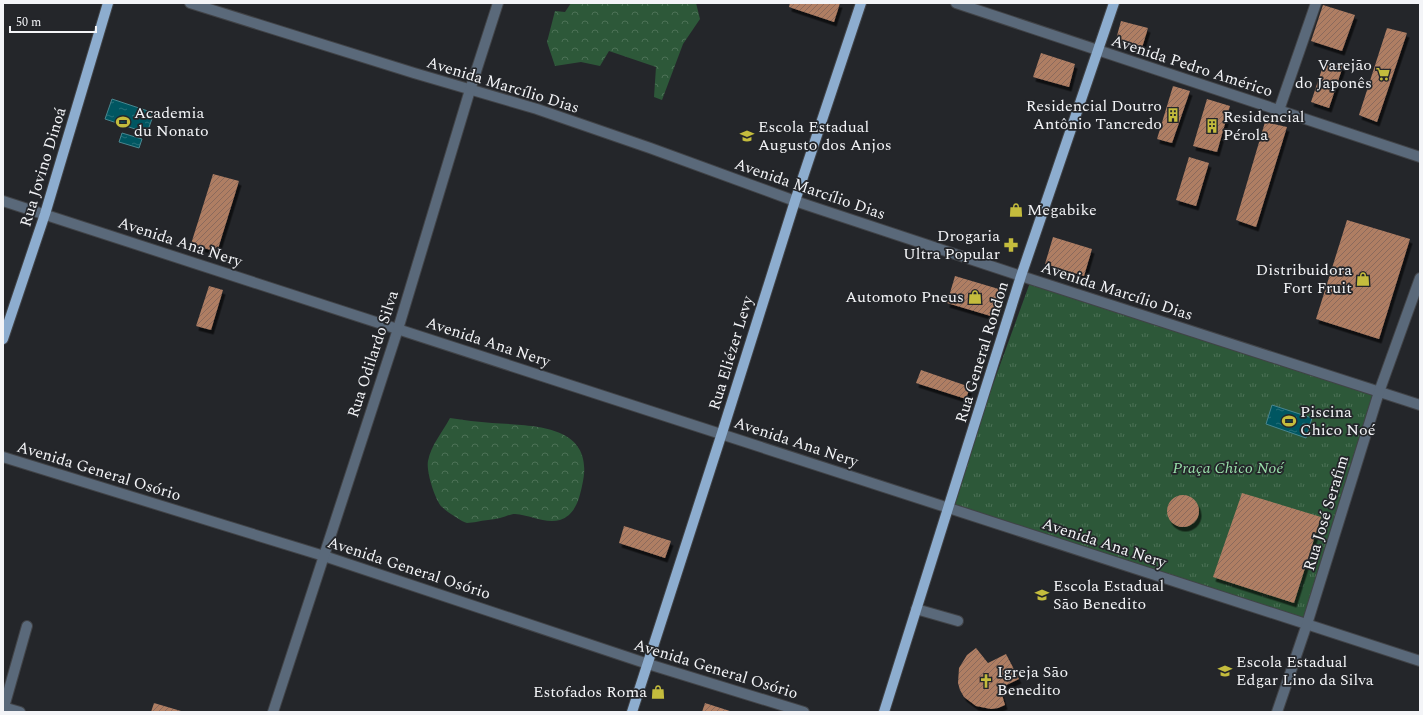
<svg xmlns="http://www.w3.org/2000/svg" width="1423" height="715" font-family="Spectral,serif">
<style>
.forest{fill:url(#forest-crowns)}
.park{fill:url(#park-tufts)}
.water{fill:url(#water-ripples);stroke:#49858e}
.building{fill:url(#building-hatch);filter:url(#shadow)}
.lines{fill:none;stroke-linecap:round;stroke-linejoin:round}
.minor-casing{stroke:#414347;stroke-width:12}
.major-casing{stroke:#414347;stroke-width:12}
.minor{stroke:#5a697a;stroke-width:10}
.major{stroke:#8dadcf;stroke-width:10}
.labels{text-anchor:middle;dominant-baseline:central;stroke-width:3.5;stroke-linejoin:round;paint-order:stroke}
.poi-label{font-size:16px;fill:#f3f4f7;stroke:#24262a;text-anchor:start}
.street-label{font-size:16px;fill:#f3f4f7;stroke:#24262a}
.park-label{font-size:16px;font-style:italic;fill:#99dfaa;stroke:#24262a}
</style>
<defs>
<pattern id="forest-crowns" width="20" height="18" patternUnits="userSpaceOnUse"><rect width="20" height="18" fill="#2d5839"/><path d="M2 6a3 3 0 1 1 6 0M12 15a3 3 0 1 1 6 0" fill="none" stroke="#4c7156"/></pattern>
<pattern id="park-tufts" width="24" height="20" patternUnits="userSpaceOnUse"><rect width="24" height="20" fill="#2d5839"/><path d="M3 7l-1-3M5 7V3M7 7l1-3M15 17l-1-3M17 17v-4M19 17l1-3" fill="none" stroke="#4c7156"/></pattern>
<pattern id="water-ripples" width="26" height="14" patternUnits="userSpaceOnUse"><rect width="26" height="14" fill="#005661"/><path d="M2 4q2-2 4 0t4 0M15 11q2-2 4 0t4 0" fill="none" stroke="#266f78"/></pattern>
<pattern id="building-hatch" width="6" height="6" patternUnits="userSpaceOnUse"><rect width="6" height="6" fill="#af7e64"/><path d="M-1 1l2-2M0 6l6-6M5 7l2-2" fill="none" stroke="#8b6b5b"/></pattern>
<filter id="shadow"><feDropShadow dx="2.5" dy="4.5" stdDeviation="0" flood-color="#0009"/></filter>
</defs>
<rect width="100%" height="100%" fill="#24262a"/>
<!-- forest -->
<g class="forest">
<path d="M571,3H696L700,19L683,44L662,100L654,97L656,67L609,51L600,66L581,62L555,66L547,42L555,11L565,12Z"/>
<path d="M450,418C464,420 478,422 492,423C534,426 597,424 582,486C579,500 575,515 560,520C545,524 530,515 515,514C510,514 505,517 500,518C492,520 484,520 476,522C474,522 470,523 467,523C462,522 446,511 442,507C435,500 426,471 428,461C431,445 442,433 450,418Z"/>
</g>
<!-- park -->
<path class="park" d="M1032,277L1386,388L1307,624L948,508Z"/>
<!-- water -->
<g class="water">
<path d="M112,99L154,113L147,133L105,119Z"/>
<path d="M122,133L142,139L139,148L119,142Z"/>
<path d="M1272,405L1312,418L1306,438L1266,424Z"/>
</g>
<!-- building -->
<g class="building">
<path d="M790,3H840L834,22L789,7Z"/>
<path d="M1323,5L1355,15L1342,51L1311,41Z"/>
<path d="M1121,21L1148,28L1141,51L1115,43Z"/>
<path d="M1387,28L1407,33L1377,122L1359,115Z"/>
<path d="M1041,53L1075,64L1069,87L1033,77Z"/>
<path d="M1325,60L1343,66L1329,108L1311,102Z"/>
<path d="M1173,86L1190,91L1172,143L1157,139Z"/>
<path d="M1207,99L1230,106L1217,152L1193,146Z"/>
<path d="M1265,122L1287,127L1256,227L1236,220Z"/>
<path d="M1189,157L1209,163L1196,206L1176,200Z"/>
<path d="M213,174L239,181L217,252L191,244Z"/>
<path d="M1347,220L1410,239L1379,339L1316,319Z"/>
<path d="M1053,237L1092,249L1084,276L1045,264Z"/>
<path d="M955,276L1002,290L994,317L947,303Z"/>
<path d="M209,286L223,290L211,330L196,326Z"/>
<path d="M921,370L970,387L966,399L916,383Z"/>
<path d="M1242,493L1321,517L1294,603L1213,577Z"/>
<circle cx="1183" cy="511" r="16"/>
<path d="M624,526L671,541L665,558L619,543Z"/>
<path d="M976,648L988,663L1006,654L1019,679L1000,688L1005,705L998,708L991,709L976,706L964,697L960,690L958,683L959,668L967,655Z"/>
<path d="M154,703L181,711L180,712H151Z"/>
<path d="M705,703L733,712H702Z"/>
</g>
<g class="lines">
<defs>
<g id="minor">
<path d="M190,3L414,73L537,109L650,148L795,201L1021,276L1420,405"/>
<path d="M956,3L1420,157"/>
<path d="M1279,110L1316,3"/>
<path d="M3,201L1420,661"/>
<path d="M3,457L324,556L648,664L804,712"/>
<path d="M916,609L958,621"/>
<path d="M3,707L20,712"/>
<path d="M4,707L27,626"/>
<path d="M273,712L398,329L470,90L498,3"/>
<path d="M1277,712L1307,624L1379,392L1420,278"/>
</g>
<g id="major">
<path d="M3,339L45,214L108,3"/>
<path d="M632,712L722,433L795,201L861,3"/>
<path d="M884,712L1021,276L1114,3"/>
</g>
</defs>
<!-- minor casing -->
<use href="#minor" class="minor-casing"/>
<!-- major casing -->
<use href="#major" class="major-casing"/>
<!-- minor -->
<use href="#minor" class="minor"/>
<!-- major -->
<use href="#major" class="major"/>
</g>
<!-- icons -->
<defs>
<symbol id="supermarket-bare" viewBox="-9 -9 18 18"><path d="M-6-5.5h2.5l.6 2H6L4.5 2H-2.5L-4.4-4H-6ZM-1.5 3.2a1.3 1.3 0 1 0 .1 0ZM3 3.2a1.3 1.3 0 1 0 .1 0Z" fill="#c4bc3d" stroke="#24262a" stroke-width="2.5" paint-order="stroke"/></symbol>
<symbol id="building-bare" viewBox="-9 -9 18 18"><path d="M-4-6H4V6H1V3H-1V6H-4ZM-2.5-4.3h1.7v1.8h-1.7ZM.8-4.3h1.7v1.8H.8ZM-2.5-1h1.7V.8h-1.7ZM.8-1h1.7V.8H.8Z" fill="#c4bc3d" stroke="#24262a" stroke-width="2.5" paint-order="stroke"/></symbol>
<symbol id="stadium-bare" viewBox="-9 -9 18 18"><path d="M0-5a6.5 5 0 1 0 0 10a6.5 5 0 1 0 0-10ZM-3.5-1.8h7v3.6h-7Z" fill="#c4bc3d" stroke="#24262a" stroke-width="2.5" paint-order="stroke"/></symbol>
<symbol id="school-bare" viewBox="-9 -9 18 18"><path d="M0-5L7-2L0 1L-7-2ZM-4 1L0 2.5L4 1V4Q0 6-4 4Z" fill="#c4bc3d" stroke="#24262a" stroke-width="2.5" paint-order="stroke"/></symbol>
<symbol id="shop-bare" viewBox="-9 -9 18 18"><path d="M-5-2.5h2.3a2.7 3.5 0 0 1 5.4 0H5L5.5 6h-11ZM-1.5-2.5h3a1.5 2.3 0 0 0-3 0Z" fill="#c4bc3d" stroke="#24262a" stroke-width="2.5" paint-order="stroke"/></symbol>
<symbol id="pharmacy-bare" viewBox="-9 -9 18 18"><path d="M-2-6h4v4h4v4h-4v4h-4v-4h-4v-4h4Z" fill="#c4bc3d" stroke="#24262a" stroke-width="2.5" paint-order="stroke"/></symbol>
<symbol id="church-bare" viewBox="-9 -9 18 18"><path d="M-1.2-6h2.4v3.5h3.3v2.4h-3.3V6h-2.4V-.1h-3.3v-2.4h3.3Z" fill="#c4bc3d" stroke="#24262a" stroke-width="2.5" paint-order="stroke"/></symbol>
</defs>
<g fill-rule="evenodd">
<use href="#supermarket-bare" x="1373" y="64" width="20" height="20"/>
<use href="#building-bare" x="1163" y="105" width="20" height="20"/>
<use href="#stadium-bare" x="113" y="112" width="20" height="20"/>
<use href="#building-bare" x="1202" y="116" width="20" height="20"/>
<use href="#school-bare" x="737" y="126" width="20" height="20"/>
<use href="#shop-bare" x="1006" y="200" width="20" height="20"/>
<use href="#pharmacy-bare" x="1001" y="235" width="20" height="20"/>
<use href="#shop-bare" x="1353" y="269" width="20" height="20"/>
<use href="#shop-bare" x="965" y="287" width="20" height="20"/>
<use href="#stadium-bare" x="1279" y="411" width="20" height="20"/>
<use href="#school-bare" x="1032" y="585" width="20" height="20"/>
<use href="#school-bare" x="1215" y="661" width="20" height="20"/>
<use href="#church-bare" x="976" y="671" width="20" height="20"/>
<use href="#shop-bare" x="648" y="682" width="20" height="20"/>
</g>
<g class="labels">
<!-- poi labels -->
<g class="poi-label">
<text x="1372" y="65" text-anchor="end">Varejão<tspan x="1372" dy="18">do Japonês</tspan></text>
<text x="1162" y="106" text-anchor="end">Residencial Doutro<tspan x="1162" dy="18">Antônio Tancredo</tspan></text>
<text x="134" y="113">Academia<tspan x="134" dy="18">du Nonato</tspan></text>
<text x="1223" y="117">Residencial<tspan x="1223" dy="18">Pérola</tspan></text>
<text x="758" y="127">Escola Estadual<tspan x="758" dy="18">Augusto dos Anjos</tspan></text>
<text x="1027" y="210">Megabike</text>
<text x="1000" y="236" text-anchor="end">Drogaria<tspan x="1000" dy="18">Ultra Popular</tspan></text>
<text x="1352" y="270" text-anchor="end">Distribuidora<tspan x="1352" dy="18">Fort Fruit</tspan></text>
<text x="964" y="297" text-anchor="end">Automoto Pneus</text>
<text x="1300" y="412">Piscina<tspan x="1300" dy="18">Chico Noé</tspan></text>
<text x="1053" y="586">Escola Estadual<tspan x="1053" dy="18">São Benedito</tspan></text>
<text x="1236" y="662">Escola Estadual<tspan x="1236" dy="18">Edgar Lino da Silva</tspan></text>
<text x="997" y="672">Igreja São<tspan x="997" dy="18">Benedito</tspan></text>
<text x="647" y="692" text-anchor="end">Estofados Roma</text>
</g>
<!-- street labels -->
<g class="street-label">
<text transform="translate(1192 66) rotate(18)">Avenida Pedro Américo</text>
<text transform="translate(503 85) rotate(17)">Avenida Marcílio Dias</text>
<text transform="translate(43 167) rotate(-73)">Rua Jovino Dinoá</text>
<text transform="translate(810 189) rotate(19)">Avenida Marcílio Dias</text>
<text transform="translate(180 242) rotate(18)">Avenida Ana Nery</text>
<text transform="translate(1117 291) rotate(18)">Avenida Marcílio Dias</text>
<text transform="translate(488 342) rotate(18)">Avenida Ana Nery</text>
<text transform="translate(982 352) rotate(-73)">Rua General Rondon</text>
<text transform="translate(731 353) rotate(-73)">Rua Eliézer Levy</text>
<text transform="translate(373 354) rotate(-72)">Rua Odilardo Silva</text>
<text transform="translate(796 442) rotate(18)">Avenida Ana Nery</text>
<text transform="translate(99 471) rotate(17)">Avenida General Osório</text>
<text transform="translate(1326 513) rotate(-73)">Rua José Serafim</text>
<text transform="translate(1104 543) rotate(18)">Avenida Ana Nery</text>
<text transform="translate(409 568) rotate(18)">Avenida General Osório</text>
<text transform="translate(716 669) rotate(17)">Avenida General Osório</text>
</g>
<!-- park labels -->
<g class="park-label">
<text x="1228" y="468">Praça Chico Noé</text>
</g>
</g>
<!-- border -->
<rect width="1423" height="715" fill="none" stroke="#f3f4f7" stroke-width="8"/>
<!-- scale -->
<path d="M10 26v6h86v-6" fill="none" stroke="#f3f4f7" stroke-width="2"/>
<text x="16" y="26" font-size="12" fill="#f3f4f7" stroke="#24262a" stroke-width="3" paint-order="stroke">50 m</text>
</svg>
